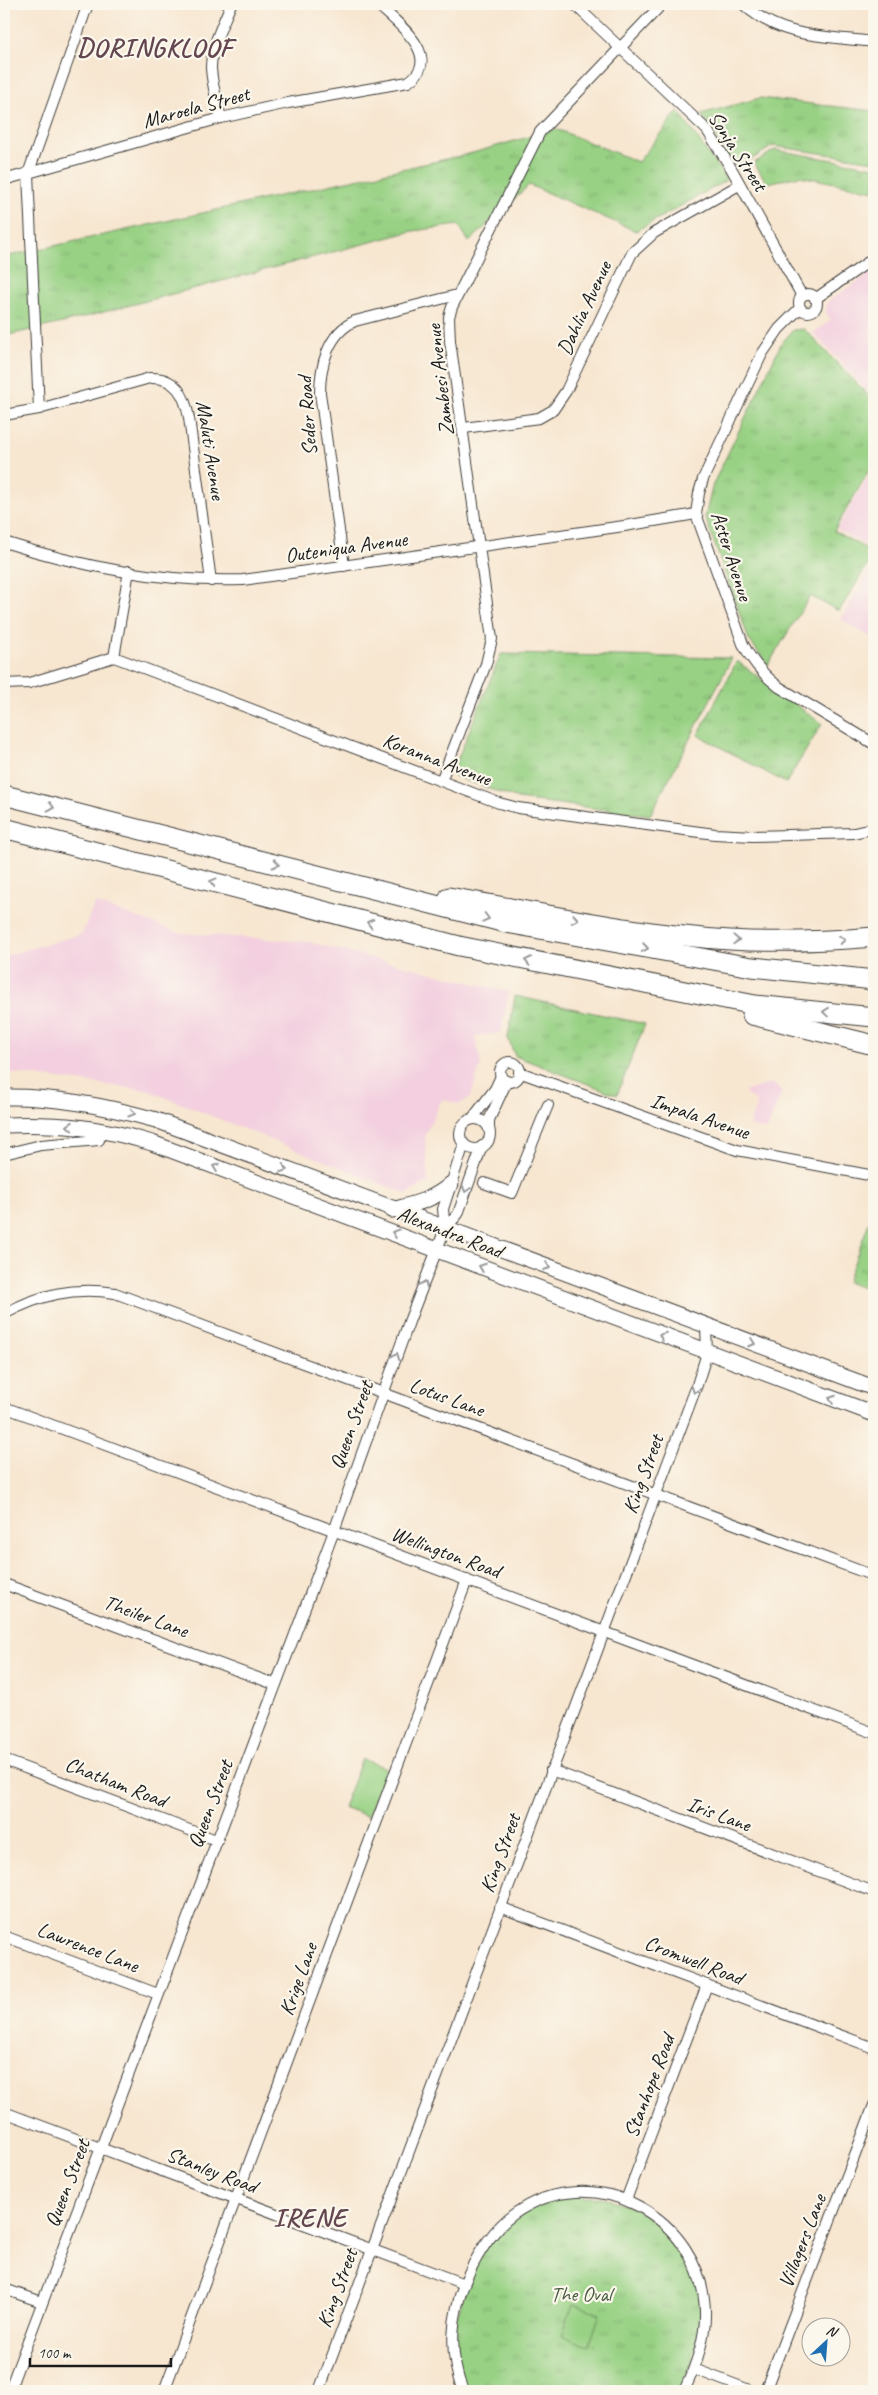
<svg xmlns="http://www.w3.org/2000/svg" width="878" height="2395" font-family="Caveat,sans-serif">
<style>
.built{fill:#f3cfdf}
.grass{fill:url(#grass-tufts);stroke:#5a7650}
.garden{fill:#98d184;stroke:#5a7650}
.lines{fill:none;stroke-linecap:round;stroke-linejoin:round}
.street-casing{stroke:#3d3a37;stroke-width:12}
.secondary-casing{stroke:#3d3a37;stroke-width:17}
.highway-casing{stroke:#3d3a37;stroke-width:21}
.street{stroke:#fff;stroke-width:10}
.secondary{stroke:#fff;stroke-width:15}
.highway{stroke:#fff;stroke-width:19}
.oneway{stroke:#999}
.labels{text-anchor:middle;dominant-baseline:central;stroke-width:4.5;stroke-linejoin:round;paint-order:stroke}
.street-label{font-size:21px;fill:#1c1c1c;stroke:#fbf7ec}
.park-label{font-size:21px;fill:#475b40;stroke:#fbf7ec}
.district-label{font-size:26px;font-weight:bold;letter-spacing:1px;fill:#63464f;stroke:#fbf7ec}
</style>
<defs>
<pattern id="grass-tufts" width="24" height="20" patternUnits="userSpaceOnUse" patternTransform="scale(1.25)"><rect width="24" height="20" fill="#98d184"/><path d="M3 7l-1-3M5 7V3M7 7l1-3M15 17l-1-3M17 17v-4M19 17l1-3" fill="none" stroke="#82b371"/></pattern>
</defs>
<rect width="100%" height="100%" fill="#fbf7ec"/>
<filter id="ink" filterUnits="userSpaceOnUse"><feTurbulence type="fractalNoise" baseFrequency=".02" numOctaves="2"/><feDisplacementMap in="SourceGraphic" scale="10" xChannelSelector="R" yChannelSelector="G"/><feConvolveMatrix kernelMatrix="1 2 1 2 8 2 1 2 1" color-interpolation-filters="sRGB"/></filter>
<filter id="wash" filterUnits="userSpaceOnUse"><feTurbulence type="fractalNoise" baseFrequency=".0096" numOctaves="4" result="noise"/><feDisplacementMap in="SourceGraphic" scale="20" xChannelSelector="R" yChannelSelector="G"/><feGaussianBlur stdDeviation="1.12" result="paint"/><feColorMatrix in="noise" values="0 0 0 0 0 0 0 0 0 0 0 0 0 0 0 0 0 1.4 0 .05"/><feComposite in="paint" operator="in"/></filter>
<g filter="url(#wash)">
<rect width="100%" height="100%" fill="#f7e6d0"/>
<!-- built -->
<g class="built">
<path d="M874,271V402L865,388L813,333L831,320L826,312L827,302Z"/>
<path d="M874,467V551L837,529Z"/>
<path d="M874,558V639L841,619L873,565Z"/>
<path d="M95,903L180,933L308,942L509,992L501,1033L475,1036L481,1065L470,1098L459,1104L442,1099L425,1135L428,1182L407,1194L147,1090L4,1072V956L82,934Z"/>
<path d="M772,1083L782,1091L767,1130L749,1126L757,1103L744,1092Z"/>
</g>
<!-- grass -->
<g class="grass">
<path d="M760,98L874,111V161L773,146L736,169L701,114Z"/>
<path d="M678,111L727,180L636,231L529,185L469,242L459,225L413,231L62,323L4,336V257L469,154L556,129L638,162Z"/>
<path d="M775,150L874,167V191L800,176L767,183L754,163Z"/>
<path d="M804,329L869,396L874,406V462L834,531L872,552L869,563L839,611L810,596L768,665L749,640L705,517L713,484L781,344L793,330Z"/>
<path d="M501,654L732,658L650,815L518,799L451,775Z"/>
<path d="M737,661L822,724L786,783L698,735Z"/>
<path d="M515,996L645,1024L617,1095L515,1056L508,1038Z"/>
<path d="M874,1209V1292L847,1282Z"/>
<path d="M567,2196C586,2197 606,2197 624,2204C660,2217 695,2256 700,2294C705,2328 693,2360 682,2391H461L452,2332L473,2264L515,2212Z"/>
</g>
<!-- garden -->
<g class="garden">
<path d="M362,1759L386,1768L368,1816L343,1807Z"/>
<path d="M573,2304L600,2314L589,2346L562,2336Z"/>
</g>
</g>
<g filter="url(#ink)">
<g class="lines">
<defs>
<g id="street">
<path d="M574,4L707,130L731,168L802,296"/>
<path d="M743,4C781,39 826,36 874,42"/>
<path d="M221,118C217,102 212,85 211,68C211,46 223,24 231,4"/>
<path d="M4,180L221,118L288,103L408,82C445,57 396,22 377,4"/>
<circle cx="808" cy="303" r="9"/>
<path d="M815,299L874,258"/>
<path d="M800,308L779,329L762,354L703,479L699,493L696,514L743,644C752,661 763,675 779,687L874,744"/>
<path d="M39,409L28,174L88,4"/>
<path d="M4,415L39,409L150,378C176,377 185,395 189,418L211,581"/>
<path d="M464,428L539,418L553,410L566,391L632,253L654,233L739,185"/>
<path d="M4,542C78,566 164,583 243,580L624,526L696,514"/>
<path d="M344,566L320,393C320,366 328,333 355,321L457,295"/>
<path d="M114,657L129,571"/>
<path d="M4,684L29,683L114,657L499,803L518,808L715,834L753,836L854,833L867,830L874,825"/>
<path d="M441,781L486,664L492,639L450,341L449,317L452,307L540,132L662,4"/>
<circle cx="510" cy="1072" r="10"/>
<path d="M519,1072L737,1150L874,1176"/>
<path d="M472,1119L495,1089L501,1076"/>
<circle cx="475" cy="1134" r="15"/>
<path d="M489,1130V1120L507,1081"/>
<path d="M4,1154L41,1145L99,1140"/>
<path d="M484,1183L512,1193L548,1105"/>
<path d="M445,1229L443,1209L464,1144"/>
<path d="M4,1314C39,1295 74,1286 115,1293L874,1576"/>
<path d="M4,1407L874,1733"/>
<path d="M4,1584L274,1684"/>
<path d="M4,1760L216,1840"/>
<path d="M551,1770L874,1892"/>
<path d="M500,1907L874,2048"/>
<path d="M4,1936L158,1994"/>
<path d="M4,2112L464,2284"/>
<path d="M626,2200L707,1985"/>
<path d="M4,2289L42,2302"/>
<path d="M694,2369L752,2391"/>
<path d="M9,2391L334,1531L410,1319L445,1229L458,1214L482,1146"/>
<path d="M164,2391L467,1580"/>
<path d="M319,2391L697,1385L707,1353L706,1326"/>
<path d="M463,2391C448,2354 451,2313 467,2277C478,2253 492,2230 514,2214C593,2157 702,2217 705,2311C706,2339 696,2366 684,2391"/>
<path d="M765,2391L874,2105"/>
</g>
<g id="secondary">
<path d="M4,1097C56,1096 106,1106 156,1120L874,1388"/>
<path d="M4,1125C58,1123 100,1127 152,1143L874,1414"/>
<path d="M392,1210C414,1204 434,1200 451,1184"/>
</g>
<g id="highway">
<path d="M4,795L506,923L752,967L874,980"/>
<path d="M4,828L459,946L755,1005L874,1017"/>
<path d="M449,897C542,913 636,934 730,940C779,943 826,941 874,937"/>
<path d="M752,1015L874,1045"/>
</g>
</defs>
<!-- street casing -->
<use href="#street" class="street-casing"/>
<!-- secondary casing -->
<use href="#secondary" class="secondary-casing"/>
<!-- highway casing -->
<use href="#highway" class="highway-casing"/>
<!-- street -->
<use href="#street" class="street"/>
<!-- secondary -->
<use href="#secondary" class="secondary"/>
<!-- highway -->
<use href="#highway" class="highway"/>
</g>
<!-- one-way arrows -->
<defs><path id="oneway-chevron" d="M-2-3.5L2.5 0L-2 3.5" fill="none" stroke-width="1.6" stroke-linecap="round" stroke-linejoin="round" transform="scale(1.25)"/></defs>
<g class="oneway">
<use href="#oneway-chevron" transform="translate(51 807) rotate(14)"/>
<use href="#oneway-chevron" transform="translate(276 864) rotate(14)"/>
<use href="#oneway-chevron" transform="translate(213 882) rotate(-165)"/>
<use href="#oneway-chevron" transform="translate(486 918) rotate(14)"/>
<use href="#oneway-chevron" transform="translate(575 919) rotate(10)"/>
<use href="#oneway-chevron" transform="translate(370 923) rotate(-165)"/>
<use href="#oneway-chevron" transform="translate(736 940) rotate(3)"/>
<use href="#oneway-chevron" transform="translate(842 940) rotate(-4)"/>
<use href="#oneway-chevron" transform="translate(645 948) rotate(10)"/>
<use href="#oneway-chevron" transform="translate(528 961) rotate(-168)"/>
<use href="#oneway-chevron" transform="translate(826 1012) rotate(-174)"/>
<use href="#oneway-chevron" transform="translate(132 1113) rotate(16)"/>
<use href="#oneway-chevron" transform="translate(70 1126) rotate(-176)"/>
<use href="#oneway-chevron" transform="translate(216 1167) rotate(-160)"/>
<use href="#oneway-chevron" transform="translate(284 1169) rotate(21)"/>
<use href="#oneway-chevron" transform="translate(466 1189) rotate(108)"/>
<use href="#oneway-chevron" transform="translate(395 1233) rotate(-160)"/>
<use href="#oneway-chevron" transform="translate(482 1267) rotate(-159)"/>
<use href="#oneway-chevron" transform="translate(547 1267) rotate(20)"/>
<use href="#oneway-chevron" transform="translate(424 1284) rotate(-69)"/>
<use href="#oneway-chevron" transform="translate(662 1336) rotate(-159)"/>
<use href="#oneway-chevron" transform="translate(752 1343) rotate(20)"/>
<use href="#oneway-chevron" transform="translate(396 1356) rotate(-69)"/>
<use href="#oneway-chevron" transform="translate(695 1390) rotate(110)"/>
<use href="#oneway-chevron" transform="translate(832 1399) rotate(-160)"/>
</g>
</g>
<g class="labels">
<!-- street labels -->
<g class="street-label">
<text transform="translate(196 107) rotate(-15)">Maroela Street</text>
<text transform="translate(738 151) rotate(57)">Sonja Street</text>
<text transform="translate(584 308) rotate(-65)">Dahlia Avenue</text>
<text transform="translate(440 380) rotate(-97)">Zambesi Avenue</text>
<text transform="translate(307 416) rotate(-94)">Seder Road</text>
<text transform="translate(211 450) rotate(81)">Maluti Avenue</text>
<text transform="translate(346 547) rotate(-8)">Outeniqua Avenue</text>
<text transform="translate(732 556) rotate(72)">Aster Avenue</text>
<text transform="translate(437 759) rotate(21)">Koranna Avenue</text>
<text transform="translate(700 1116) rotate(19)">Impala Avenue</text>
<text transform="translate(450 1232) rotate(21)">Alexandra Road</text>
<text transform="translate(447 1397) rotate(20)">Lotus Lane</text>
<text transform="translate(351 1425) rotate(-70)">Queen Street</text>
<text transform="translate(643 1474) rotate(-70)">King Street</text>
<text transform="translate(446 1552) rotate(20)">Wellington Road</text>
<text transform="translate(146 1616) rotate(20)">Theiler Lane</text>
<text transform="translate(116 1782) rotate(21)">Chatham Road</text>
<text transform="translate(210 1804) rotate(-69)">Queen Street</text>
<text transform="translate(719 1814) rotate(20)">Iris Lane</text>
<text transform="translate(500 1853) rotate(-70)">King Street</text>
<text transform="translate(88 1947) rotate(21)">Lawrence Lane</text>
<text transform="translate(694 1960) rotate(21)">Cromwell Road</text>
<text transform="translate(298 1979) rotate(-70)">Krige Lane</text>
<text transform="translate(649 2086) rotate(-69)">Stanhope Road</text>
<text transform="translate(212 2170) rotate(21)">Stanley Road</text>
<text transform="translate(67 2183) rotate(-69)">Queen Street</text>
<text transform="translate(802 2241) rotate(-69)">Villagers Lane</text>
<text transform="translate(337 2288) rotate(-70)">King Street</text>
</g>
<!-- park labels -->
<g class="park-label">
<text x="581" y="2294">The Oval</text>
</g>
<!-- district labels -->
<g class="district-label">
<text x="155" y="47">DORINGKLOOF</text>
<text x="310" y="2217">IRENE</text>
</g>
</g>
<!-- margin -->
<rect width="878" height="2395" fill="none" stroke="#fbf7ec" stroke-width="20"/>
<!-- north arrow -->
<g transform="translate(826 2342) rotate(26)"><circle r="24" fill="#fbf7ec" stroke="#a29f99"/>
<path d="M0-4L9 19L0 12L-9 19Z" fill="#1f6fb2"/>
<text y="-8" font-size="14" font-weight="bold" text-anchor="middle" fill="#1c1c1c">N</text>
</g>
<!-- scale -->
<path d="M30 2358v8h141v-8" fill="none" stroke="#1c1c1c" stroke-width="2.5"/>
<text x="38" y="2358" font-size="15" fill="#1c1c1c" stroke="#fbf7ec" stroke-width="4" paint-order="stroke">100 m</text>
</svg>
